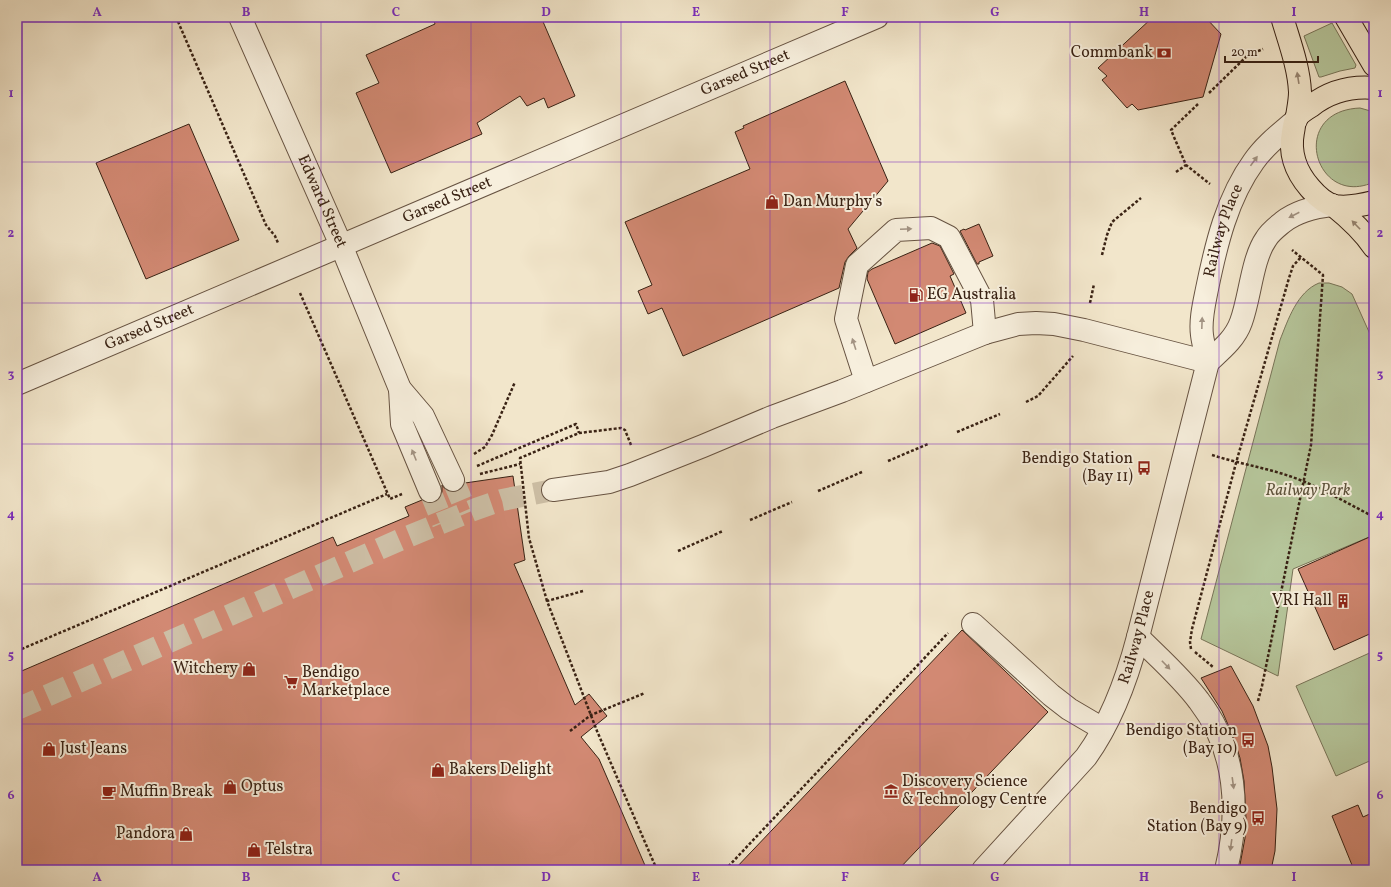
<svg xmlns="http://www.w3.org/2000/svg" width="1391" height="887" font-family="Vollkorn,serif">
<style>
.green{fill:#b6c69b;stroke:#787458}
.building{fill:#d28973;stroke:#392214}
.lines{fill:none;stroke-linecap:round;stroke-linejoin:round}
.minor-tunnel{stroke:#cdbfa6;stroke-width:22;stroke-dasharray:22 11;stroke-linecap:butt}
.minor-casing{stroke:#675342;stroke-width:24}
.major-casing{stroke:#392214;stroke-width:24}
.path{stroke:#392214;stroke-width:2.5;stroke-dasharray:3 2;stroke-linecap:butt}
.minor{stroke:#f7efdd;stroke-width:22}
.major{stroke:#f2e6cb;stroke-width:22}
.oneway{fill:#968470}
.oneway2{fill:#a29383}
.grid{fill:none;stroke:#7b2cbf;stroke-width:1;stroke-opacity:0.55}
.labels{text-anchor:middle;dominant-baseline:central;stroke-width:4;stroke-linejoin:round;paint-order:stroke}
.poi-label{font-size:16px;fill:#392214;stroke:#f7efdd;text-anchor:start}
.street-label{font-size:16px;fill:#392214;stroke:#f7efdd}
.park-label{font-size:16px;font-style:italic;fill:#5e533c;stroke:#f7efdd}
.neatline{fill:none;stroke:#7b2cbf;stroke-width:1.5}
.grid-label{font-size:13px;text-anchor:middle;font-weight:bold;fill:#7b2cbf}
</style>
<rect width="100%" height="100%" fill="#f2e6cb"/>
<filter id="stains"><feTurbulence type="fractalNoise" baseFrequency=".005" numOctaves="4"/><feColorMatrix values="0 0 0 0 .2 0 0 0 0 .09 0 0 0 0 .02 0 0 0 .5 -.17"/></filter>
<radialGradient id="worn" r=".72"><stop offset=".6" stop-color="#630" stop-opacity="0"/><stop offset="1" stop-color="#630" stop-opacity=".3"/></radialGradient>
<!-- green -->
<g class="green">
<path d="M1332,23L1356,65L1355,68L1340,71L1321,77H1319L1304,36Z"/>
<path d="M1360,108L1374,112V182C1315,209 1287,111 1360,108Z"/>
<path d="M1319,283H1329L1342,287L1352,294L1374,343V535L1293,569L1278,676L1201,639L1280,340C1288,320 1297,292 1319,283Z"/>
<path d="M1374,651V759L1336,776L1296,686Z"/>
</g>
<!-- building -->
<g class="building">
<path d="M433,17H541L575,96L548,108L544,98L527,106L520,96L477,123L482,134L391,173L356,93L379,83L366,55L435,24Z"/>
<path d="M1153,17H1205L1221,34L1203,97L1138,110L1132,104L1127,108L1102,80L1107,76L1098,68Z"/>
<path d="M845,81L888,181L848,229L857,248L849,256L845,262L839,288L683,356L662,308L648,314L638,291L652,285L625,222L750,169L735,132L744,128L743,126Z"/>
<path d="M189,124L239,240L146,279L96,163Z"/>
<path d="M979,224L993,256L979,262V264H977L960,231L964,229L965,230Z"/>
<path d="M932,243L940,246L954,274L950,276L966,313L895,344L867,279L868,272L872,269Z"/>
<path d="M513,476L525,560L514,564L575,705L589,694L607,716L581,737L599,759L647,870H17V673L333,537L337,546L409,516L405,507L422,500L428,503L435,502L440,498L442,493V485L446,490L452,492L459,491L463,487L465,483Z"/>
<path d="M1374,535V632L1334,650L1298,569Z"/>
<path d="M962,630L1048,712L898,870H734Z"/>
<path d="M1231,666L1253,706L1268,746L1272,767L1277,809L1275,851L1271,870H1239L1245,838L1246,819L1244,781L1240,758L1233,736L1222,711L1201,678Z"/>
<path d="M1358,805L1363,817L1374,812V870H1354L1332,816Z"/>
</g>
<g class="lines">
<!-- minor-tunnel -->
<g class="minor-tunnel">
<path d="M453,480L467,513"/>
<path d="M430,491L443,523"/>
<path d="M17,709L402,539L476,509L502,500L553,490"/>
</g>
<defs>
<g id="minor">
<path id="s1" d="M240,17L341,245L400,389L423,416L453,480"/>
<path d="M1208,362C1221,350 1235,339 1241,322C1250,298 1252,259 1266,239C1270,232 1277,227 1283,222C1297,211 1314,207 1332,205"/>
<path d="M866,381L846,319L857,265L896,230L931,228L949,237L982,300L985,333"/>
<path id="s2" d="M17,384L877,17"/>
<path d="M400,389L402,424L430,491"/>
<path d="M553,490L609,482L630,475L703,446L772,417L842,391L985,333L1018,324L1036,323L1054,324L1084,330L1208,362"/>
<path d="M973,624L1051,695L1069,709L1103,729"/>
<path d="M1138,637C1159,658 1182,678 1199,701C1237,750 1240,812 1226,870"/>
<path id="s3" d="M983,870L1086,757C1112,721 1127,679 1138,637L1208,362C1206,353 1203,344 1202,335C1200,320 1204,304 1207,289C1216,245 1227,198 1254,161C1265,145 1281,133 1296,120"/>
</g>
<g id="major">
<path d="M1282,17C1289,41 1299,67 1300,92C1300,101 1298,109 1297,117"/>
<path d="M1346,17L1374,65"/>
<path d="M1374,88C1351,86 1329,92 1311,106C1306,109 1300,113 1297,117C1294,121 1294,128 1293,132C1289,153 1296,172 1310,188C1316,195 1325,204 1335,206C1347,208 1362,205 1374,202"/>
<path d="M1334,206C1349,218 1363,231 1374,247"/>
</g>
</defs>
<!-- minor casing -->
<use href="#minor" class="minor-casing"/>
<!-- major casing -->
<use href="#major" class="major-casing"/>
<!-- path -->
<g class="path">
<path d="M176,17L266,225L275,236L278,243"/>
<path d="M1209,93L1247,56L1263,49"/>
<path d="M1198,104L1171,130L1186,165L1210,184"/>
<path d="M1176,172L1186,165"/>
<path d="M1102,255L1107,235L1112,222L1141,198"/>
<path d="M300,293L390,499L402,494"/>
<path d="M1090,303L1094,284"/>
<path d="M1026,402L1038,396L1073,356"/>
<path d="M957,432L1000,414"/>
<path d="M474,454L485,447L492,435L515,382"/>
<path d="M1212,455C1243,465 1275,469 1305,482C1328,492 1351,505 1374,517"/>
<path d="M888,461L928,444"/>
<path d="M477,466L576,424L579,433"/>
<path d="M480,474L520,464"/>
<path d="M818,491L862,472"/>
<path d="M750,520L792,502"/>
<path d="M678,551L723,531"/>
<path d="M583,591L547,601L597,731L657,870"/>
<path d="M547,601L529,538L520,458L579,433L621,428L625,430L631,445"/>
<path d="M1191,649L1190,642L1192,629L1236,463L1289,278L1293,266L1301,257"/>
<path d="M17,651L387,494"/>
<path d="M1195,652L1213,667"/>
<path d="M1258,701L1262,686L1311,445L1323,275L1292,250"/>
<path d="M570,731L591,715L645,693"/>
<path d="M725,870L948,633"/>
</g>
<!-- minor -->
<use href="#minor" class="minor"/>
<!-- major -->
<use href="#major" class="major"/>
</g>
<!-- one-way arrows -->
<defs><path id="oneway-solid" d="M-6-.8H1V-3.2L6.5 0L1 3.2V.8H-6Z"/></defs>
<g class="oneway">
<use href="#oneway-solid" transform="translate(1298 78) rotate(-99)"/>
<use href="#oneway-solid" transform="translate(1356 225) rotate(-134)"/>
</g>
<g class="oneway2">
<use href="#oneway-solid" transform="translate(1254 161) rotate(-54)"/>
<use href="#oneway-solid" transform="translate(1294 215) rotate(153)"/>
<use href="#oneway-solid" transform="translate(906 229) rotate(-3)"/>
<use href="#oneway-solid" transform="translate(1202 323) rotate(-88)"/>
<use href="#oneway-solid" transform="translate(854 344) rotate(-108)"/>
<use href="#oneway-solid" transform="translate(414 455) rotate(-112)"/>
<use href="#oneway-solid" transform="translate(1166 665) rotate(46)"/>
<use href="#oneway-solid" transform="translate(1233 783) rotate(82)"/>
<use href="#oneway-solid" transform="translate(1231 845) rotate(98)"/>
</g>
<!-- grid -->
<path class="grid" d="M172,17V870M321,17V870M471,17V870M621,17V870M770,17V870M920,17V870M1070,17V870M1219,17V870M17,162H1374M17,303H1374M17,444H1374M17,584H1374M17,724H1374"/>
<!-- icons -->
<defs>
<symbol id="bank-bare" viewBox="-9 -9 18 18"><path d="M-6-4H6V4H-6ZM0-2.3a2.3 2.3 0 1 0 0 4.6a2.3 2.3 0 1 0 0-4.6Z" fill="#8f2418" stroke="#f7efdd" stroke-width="2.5" paint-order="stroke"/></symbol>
<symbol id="shop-bare" viewBox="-9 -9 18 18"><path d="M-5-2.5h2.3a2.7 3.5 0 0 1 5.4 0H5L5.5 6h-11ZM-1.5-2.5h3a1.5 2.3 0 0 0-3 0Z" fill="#8f2418" stroke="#f7efdd" stroke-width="2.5" paint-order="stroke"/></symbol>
<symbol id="fuel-bare" viewBox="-9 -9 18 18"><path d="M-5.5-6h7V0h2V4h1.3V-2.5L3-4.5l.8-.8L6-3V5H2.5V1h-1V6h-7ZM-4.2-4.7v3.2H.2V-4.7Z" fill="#8f2418" stroke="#f7efdd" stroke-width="2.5" paint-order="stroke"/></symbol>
<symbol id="bus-bare" viewBox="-9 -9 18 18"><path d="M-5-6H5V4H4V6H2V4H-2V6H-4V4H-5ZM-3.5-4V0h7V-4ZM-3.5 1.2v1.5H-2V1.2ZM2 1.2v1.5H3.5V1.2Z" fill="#8f2418" stroke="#f7efdd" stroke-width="2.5" paint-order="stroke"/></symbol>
<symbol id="building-bare" viewBox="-9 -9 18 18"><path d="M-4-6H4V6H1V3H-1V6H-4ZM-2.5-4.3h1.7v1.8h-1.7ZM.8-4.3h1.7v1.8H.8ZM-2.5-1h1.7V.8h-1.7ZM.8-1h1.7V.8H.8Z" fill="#8f2418" stroke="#f7efdd" stroke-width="2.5" paint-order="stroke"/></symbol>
<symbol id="supermarket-bare" viewBox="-9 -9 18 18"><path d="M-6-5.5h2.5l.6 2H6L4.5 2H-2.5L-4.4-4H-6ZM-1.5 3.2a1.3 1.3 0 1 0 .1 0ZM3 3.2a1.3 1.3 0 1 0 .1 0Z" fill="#8f2418" stroke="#f7efdd" stroke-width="2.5" paint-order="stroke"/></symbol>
<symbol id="museum-bare" viewBox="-9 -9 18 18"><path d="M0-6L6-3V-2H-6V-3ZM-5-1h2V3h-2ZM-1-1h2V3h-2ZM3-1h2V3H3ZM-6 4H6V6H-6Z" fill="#8f2418" stroke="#f7efdd" stroke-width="2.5" paint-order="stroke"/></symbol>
<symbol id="cafe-bare" viewBox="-9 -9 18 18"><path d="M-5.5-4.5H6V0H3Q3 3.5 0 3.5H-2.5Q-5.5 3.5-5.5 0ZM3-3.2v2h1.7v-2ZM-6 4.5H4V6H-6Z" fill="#8f2418" stroke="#f7efdd" stroke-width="2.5" paint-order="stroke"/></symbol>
</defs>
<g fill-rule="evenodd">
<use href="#bank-bare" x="1154" y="43" width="20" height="20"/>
<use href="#shop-bare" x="762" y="192" width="20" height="20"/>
<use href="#fuel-bare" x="906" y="285" width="20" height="20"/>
<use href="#bus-bare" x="1134" y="458" width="20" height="20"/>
<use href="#building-bare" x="1333" y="591" width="20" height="20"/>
<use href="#shop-bare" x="239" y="659" width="20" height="20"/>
<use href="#supermarket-bare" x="281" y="672" width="20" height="20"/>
<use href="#bus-bare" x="1238" y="730" width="20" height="20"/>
<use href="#shop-bare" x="39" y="739" width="20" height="20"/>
<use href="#shop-bare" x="428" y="760" width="20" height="20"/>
<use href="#shop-bare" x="220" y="777" width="20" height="20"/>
<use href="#museum-bare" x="881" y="781" width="20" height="20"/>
<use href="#cafe-bare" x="99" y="782" width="20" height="20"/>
<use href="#bus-bare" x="1248" y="808" width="20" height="20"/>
<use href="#shop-bare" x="176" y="824" width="20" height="20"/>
<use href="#shop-bare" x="244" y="840" width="20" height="20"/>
</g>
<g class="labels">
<!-- poi labels -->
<g class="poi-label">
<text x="1153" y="53" text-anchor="end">Commbank</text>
<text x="783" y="202">Dan Murphy's</text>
<text x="927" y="295">EG Australia</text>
<text x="1133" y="459" text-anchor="end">Bendigo Station<tspan x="1133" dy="18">(Bay 11)</tspan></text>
<text x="1332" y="601" text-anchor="end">VRI Hall</text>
<text x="238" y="669" text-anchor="end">Witchery</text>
<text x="302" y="673">Bendigo<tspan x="302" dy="18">Marketplace</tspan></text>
<text x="1237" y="731" text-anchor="end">Bendigo Station<tspan x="1237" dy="18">(Bay 10)</tspan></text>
<text x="60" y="749">Just Jeans</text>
<text x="449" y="770">Bakers Delight</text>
<text x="902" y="782">Discovery Science<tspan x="902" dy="18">&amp; Technology Centre</tspan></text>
<text x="241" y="787">Optus</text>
<text x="120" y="792">Muffin Break</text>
<text x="1247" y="809" text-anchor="end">Bendigo<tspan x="1247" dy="18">Station (Bay 9)</tspan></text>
<text x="175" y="834" text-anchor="end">Pandora</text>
<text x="265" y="850">Telstra</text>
</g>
<!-- street labels -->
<g class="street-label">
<text stroke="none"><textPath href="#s2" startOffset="792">Garsed Street</textPath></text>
<text stroke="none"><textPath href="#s2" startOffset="468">Garsed Street</textPath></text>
<text stroke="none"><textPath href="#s1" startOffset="202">Edward Street</textPath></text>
<text stroke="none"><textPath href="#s3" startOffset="703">Railway Place</textPath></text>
<text stroke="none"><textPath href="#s2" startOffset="144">Garsed Street</textPath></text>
<text stroke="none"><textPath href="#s3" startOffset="284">Railway Place</textPath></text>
</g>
<!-- park labels -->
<g class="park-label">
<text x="1308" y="491">Railway Park</text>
</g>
</g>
<!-- margin -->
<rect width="1391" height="887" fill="none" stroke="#f2e6cb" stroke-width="44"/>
<!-- scale -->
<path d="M1225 56v6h93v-6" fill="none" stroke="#392214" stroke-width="2"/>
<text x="1231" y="56" font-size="12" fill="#392214" stroke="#f7efdd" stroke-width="3" paint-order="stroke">20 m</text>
<rect x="22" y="22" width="1347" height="843" class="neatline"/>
<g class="grid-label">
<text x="97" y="16">A</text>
<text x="246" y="16">B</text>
<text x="396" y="16">C</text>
<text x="546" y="16">D</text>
<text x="696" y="16">E</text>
<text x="845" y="16">F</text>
<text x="995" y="16">G</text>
<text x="1144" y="16">H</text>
<text x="1294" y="16">I</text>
<text x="11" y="97">1</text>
<text x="1380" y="97">1</text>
<text x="11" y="237">2</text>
<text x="1380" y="237">2</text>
<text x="11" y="378">3</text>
<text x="1380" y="378">3</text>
<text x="11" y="518">4</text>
<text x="1380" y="518">4</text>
<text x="11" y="659">5</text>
<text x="1380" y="659">5</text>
<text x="11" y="799">6</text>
<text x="1380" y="799">6</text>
<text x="97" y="881">A</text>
<text x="246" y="881">B</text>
<text x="396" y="881">C</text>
<text x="546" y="881">D</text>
<text x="696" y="881">E</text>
<text x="845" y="881">F</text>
<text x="995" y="881">G</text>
<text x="1144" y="881">H</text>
<text x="1294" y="881">I</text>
</g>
<rect width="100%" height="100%" filter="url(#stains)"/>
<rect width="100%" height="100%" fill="url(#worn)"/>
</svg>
